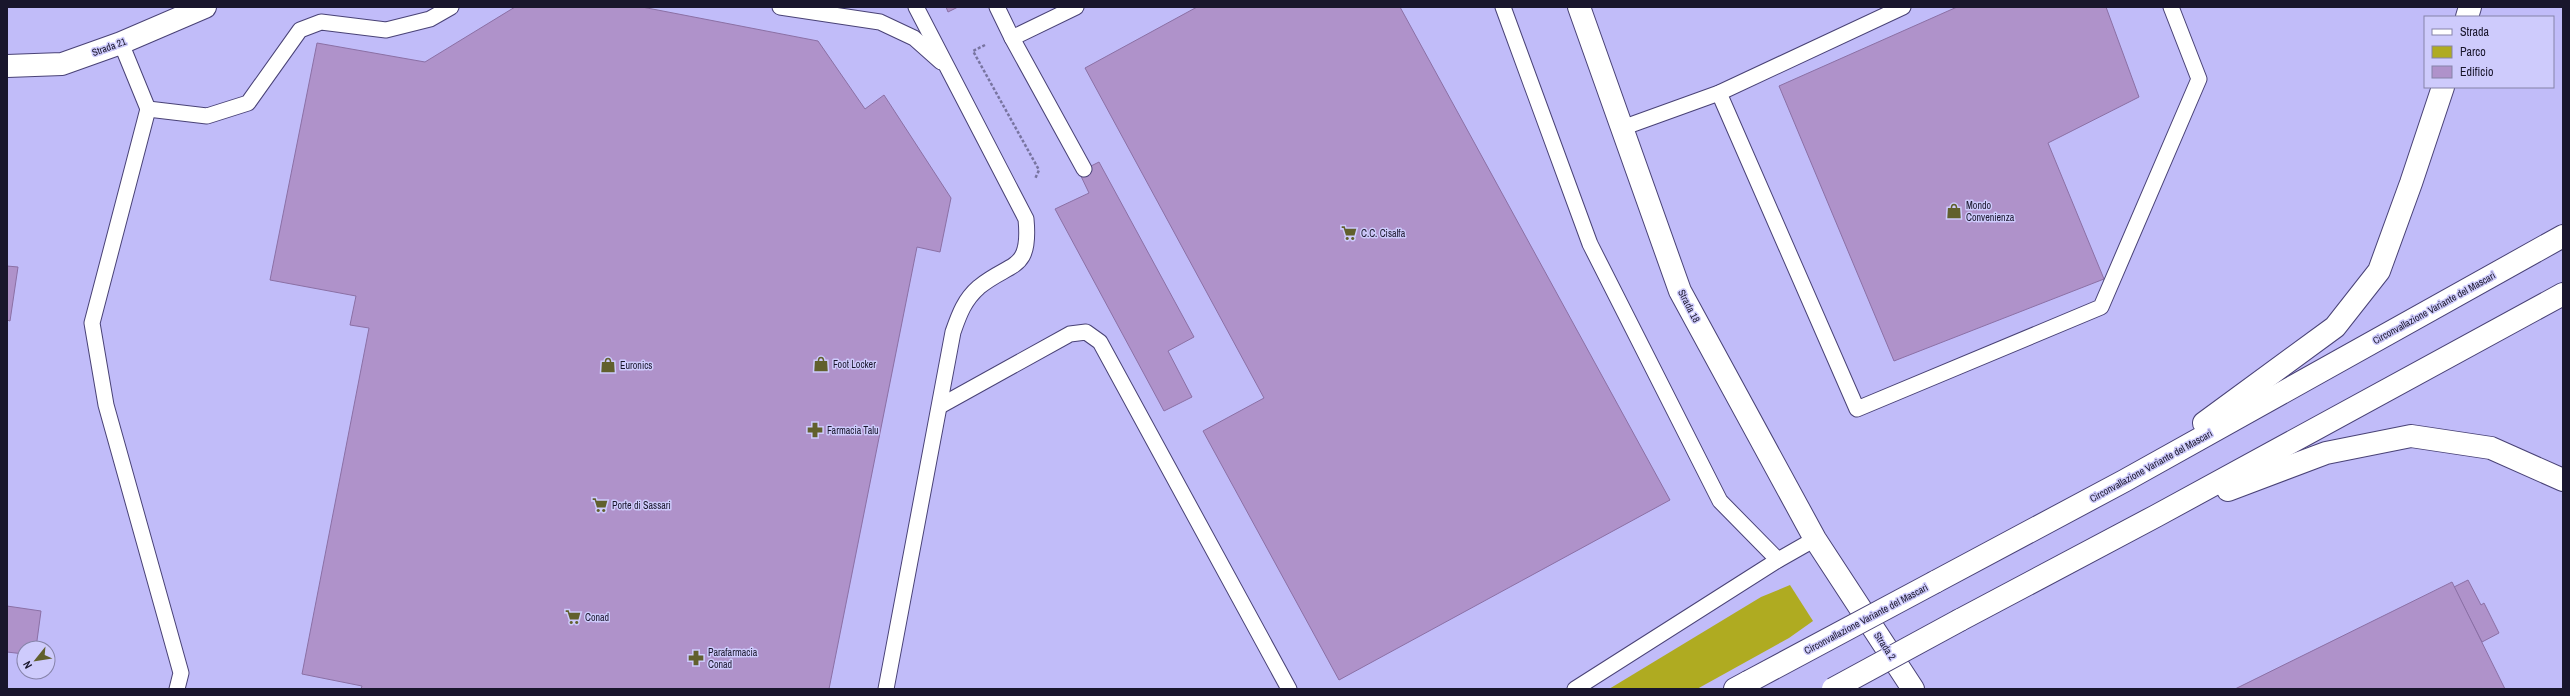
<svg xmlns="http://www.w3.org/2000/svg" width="2570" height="696" font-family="'Archivo Narrow',sans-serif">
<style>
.green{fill:#afab21}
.building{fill:#af92ca;stroke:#8b70a5}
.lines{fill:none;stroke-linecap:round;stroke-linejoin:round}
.lane-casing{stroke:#494276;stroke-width:17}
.secondary-casing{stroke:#494276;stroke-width:24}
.highway-casing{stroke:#494276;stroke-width:24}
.path{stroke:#7874a0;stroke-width:2.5;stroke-dasharray:3 2;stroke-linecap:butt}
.lane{stroke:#fff;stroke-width:15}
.secondary{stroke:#fff;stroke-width:22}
.highway{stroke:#fff;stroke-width:22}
.highway-bridge-casing{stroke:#494276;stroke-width:24;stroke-linecap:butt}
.highway-bridge{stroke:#fff;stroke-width:22}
.labels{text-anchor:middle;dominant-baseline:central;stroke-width:3;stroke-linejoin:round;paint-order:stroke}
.street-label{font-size:10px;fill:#19162c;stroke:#cecbfc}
.poi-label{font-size:10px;fill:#19162c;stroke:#cecbfc;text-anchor:start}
</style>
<rect width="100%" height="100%" fill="#c1bcf9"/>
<!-- green -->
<path class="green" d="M1790,585L1813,621L1789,638L1697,689H1609L1761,597Z"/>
<!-- building -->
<g class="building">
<path d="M515,7H642L818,41L865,109L884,95L951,198L940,252L917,247L829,689H361L362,686L302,674L369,328L350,325L356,296L270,280L317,43L425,62Z"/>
<path d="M946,7H958L948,12Z"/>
<path d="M1197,7H1400L1670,500L1339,680L1203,431L1264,398L1085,68Z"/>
<path d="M1957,7H2106L2139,97L2048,143L2104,279L1894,361L1779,86Z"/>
<path d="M1099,162L1194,337L1168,351L1192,397L1164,411L1055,209L1089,193L1079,172Z"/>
<path d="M7,266L18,267L10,321L7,320Z"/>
<path d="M2468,580L2481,605L2484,603L2499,633L2482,642L2454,587Z"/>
<path d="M2452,582L2505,689H2235Z"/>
<path d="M7,606L41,611L36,648H24V654L7,652Z"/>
</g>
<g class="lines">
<defs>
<g id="lane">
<path d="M780,7L880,22L914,38L941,62"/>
<path d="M997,7L1012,38L1076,7"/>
<path d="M1503,7L1590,244L1720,501L1778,560"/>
<path d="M1012,38L1084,169"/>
<path d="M121,43L148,109L92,323L106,405L181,673L177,689"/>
<path d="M1719,93L1857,409L2101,307L2199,79L2171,7"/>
<path d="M148,109L207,116L248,103L300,30L321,22L386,30L430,19L451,7"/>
<path d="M1622,128L1719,93L1903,7"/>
<path d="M940,406L1070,334L1086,332L1100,342L1289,689"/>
<path d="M886,689L953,332C959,315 964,300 979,287C1011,261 1031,272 1026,219L916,7"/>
<path d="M1575,689L1778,560L1815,539"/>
</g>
<g id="secondary">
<path d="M1579,7L1680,291L1815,539L1913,689"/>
<path d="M7,66L62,64L121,43L205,7"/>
</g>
<g id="highway">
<path d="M2467,17L2470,7"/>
<path d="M2204,423L2335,327L2379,271L2411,183L2443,87"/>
<path d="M2228,490L2326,453L2411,436L2491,448L2563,480"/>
<path d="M1935,582L2124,481L2563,236"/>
<path d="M1960,620L2156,516L2563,294"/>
<path d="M1735,689L1748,682"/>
</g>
</defs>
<!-- lane casing -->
<use href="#lane" class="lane-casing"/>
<!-- secondary casing -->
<use href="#secondary" class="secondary-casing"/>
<!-- highway casing -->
<use href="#highway" class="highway-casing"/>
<!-- path -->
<path class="path" d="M985,45L973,51L1039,170L1035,179"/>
<!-- lane -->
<use href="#lane" class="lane"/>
<!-- secondary -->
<use href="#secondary" class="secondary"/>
<!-- highway -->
<use href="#highway" class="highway"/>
<defs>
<g id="highway-bridge">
<path d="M1748,682L1935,582"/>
<path d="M1833,689L1960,620"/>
</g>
</defs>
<!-- highway-bridge casing -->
<use href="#highway-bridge" class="highway-bridge-casing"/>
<!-- highway-bridge -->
<use href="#highway-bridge" class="highway-bridge"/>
</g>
<!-- icons -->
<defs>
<symbol id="shop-bare" viewBox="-9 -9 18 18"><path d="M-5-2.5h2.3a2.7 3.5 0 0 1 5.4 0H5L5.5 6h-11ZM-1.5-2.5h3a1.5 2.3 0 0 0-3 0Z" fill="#61602d" stroke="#cecbfc" stroke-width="2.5" paint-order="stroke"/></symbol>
<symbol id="supermarket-bare" viewBox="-9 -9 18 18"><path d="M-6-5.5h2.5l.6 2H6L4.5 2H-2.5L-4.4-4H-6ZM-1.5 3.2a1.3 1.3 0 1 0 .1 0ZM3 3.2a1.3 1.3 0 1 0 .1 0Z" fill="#61602d" stroke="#cecbfc" stroke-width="2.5" paint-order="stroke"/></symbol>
<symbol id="pharmacy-bare" viewBox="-9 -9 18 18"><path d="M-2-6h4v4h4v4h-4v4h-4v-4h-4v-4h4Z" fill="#61602d" stroke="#cecbfc" stroke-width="2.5" paint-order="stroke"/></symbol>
</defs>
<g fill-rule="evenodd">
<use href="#shop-bare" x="1943" y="200" width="22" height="22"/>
<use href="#supermarket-bare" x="1338" y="222" width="22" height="22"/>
<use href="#shop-bare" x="810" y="353" width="22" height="22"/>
<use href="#shop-bare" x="597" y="354" width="22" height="22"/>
<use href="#pharmacy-bare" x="804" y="419" width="22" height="22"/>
<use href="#supermarket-bare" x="589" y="494" width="22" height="22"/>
<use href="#supermarket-bare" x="562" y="606" width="22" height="22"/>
<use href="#pharmacy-bare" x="685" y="647" width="22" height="22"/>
</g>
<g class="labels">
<!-- street labels -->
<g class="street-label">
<text transform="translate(109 47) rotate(-20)">Strada 21</text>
<text transform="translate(1689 306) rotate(63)">Strada 18</text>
<text transform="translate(2434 308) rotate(-29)">Circonvallazione Variante del Mascari</text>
<text transform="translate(2151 466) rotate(-29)">Circonvallazione Variante del Mascari</text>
<text transform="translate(1866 619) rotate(-28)">Circonvallazione Variante del Mascari</text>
<text transform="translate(1885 646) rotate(57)">Strada 2</text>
</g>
<!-- poi labels -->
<g class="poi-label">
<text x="1966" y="205">Mondo<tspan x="1966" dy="12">Convenienza</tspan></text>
<text x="1361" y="233">C.C. Cisalfa</text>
<text x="833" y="364">Foot Locker</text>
<text x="620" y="365">Euronics</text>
<text x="827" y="430">Farmacia Talu</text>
<text x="612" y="505">Porte di Sassari</text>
<text x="585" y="617">Conad</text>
<text x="708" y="652">Parafarmacia<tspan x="708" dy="12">Conad</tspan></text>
</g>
</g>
<!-- border -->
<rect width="2570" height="696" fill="none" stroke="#19162c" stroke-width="16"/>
<!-- legend -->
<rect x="2424" y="16" width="130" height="72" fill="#cecbfc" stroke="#8683a9"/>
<rect x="2432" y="29" width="20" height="6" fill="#ffffff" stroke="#8683a9"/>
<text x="2460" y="36" font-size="12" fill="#19162c">Strada</text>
<rect x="2432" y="46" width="20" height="12" fill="#afab21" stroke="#8683a9"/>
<text x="2460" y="56" font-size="12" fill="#19162c">Parco</text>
<rect x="2432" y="66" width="20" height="12" fill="#af92ca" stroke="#8683a9"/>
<text x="2460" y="76" font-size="12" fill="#19162c">Edificio</text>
<!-- north arrow -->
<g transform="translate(36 660) rotate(240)"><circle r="19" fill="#cecbfc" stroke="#8683a9"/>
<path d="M0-3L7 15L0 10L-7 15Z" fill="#61602d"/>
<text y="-6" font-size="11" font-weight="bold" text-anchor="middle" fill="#19162c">N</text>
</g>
</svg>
